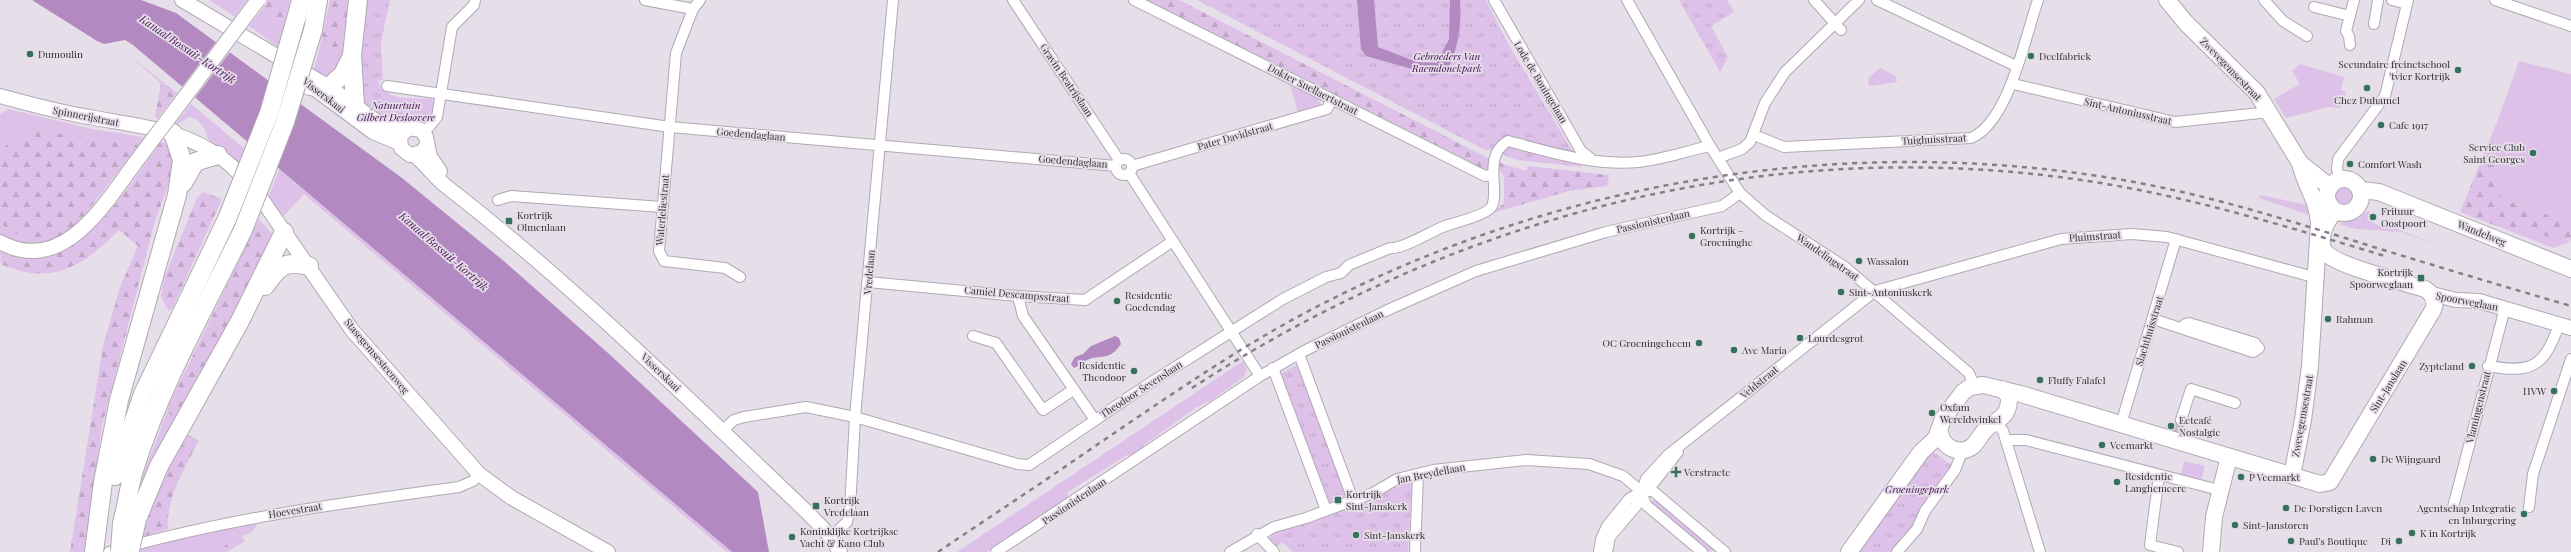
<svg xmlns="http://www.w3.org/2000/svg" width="2571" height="552" font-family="'Playfair Display',serif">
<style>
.grass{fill:#dec1e8}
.forest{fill:url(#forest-firs)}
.park{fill:url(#park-tufts)}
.water{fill:#b389c1}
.pier{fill:#e6dee9}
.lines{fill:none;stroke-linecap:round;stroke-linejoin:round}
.street-tunnel{stroke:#c2bbc5;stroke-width:10;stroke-dasharray:10 5;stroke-linecap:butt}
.street-casing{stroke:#b0a8b2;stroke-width:12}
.secondary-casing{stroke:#b0a8b2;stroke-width:16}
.primary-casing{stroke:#b0a8b2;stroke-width:18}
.highway-casing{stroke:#b0a8b2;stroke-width:20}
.street{stroke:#fff;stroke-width:10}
.secondary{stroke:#fff;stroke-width:14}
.primary{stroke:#fff;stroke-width:16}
.highway{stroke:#fff;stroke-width:18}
.rail{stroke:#858087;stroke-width:2.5;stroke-dasharray:5 5;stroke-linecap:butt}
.secondary-bridge-casing{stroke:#b0a8b2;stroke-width:16;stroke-linecap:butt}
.highway-bridge-casing{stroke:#b0a8b2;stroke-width:20;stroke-linecap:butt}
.secondary-bridge{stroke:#fff;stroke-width:14}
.highway-bridge{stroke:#fff;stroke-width:18}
.poi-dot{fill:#35715b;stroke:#e6dee9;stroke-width:1.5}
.labels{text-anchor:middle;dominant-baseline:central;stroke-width:3.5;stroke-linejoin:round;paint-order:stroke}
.poi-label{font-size:10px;fill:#322f33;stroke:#e6dee9;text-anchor:start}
.park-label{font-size:10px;font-style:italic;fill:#420b51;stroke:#e6dee9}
.street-label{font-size:10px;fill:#322f33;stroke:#e6dee9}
.water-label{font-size:11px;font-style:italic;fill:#471156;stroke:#e6dee9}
</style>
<defs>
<pattern id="forest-firs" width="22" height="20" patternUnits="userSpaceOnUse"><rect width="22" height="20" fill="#dec1e8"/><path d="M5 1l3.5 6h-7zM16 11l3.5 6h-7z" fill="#bfa6c7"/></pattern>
<pattern id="park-tufts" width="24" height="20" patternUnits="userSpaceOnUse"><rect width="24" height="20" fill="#dec1e8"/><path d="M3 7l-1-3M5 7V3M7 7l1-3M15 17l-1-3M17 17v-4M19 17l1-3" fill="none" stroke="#bfa6c7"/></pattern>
</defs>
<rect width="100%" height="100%" fill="#e6dee9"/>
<!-- grass -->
<g class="grass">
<path d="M209,0H247L235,17Z"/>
<path d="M350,0L343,65L330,80L313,72L319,51L325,53Z"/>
<path d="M262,10L284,27L278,47L249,26Z"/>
<path d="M2519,61L2571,74V223L2500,198L2493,185L2497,122Z"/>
<path d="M2300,64L2344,77L2341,90L2346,92L2341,108L2328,107L2286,118L2274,99L2300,84L2292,71Z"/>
<path d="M1880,68L1896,76L1897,82L1870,86L1868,84L1869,77Z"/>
<path d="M1290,86L1319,97L1320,106L1298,112Z"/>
<path d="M191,104L245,149L238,163C230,157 220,152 213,145C202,134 210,125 190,117L174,126Z"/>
<path d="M8,109L92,129L143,137L139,145L37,130L14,139L0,150V114Z"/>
<path d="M279,169L336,217L732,552H727L304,194L283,217L269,196Z"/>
<circle cx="2344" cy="195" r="10"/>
<path d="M2260,195L2308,205L2310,215L2259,198Z"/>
<path d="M2367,211H2370L2367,220L2380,226L2382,223L2437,245L2401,232L2356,229L2338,224L2359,218Z"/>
<path d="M0,224L6,228L60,236C43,249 17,244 0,235Z"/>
<path d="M2507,230L2562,238L2571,241L2553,248Z"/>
<path d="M1243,361L1247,369L1244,377L1210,401L1197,407L1144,445V449L1132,456L1127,455L1074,488L1067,493L1069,498L992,549L986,552H957Z"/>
<path d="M167,412L176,419L146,482L142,478Z"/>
<path d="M2184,461L2205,466L2201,480L2181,474Z"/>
<path d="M1655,497L1716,550L1706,552L1650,504Z"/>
<path d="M256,522L257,525L253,531L213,552H139L140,548L197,532Z"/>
</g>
<!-- forest -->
<g class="forest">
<path d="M268,0H290L284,27L262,10Z"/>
<path d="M330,0H350L340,47L334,54L319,51Z"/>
<path d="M1147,0H1179L1490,159V165L1486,170L1465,161Z"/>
<path d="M126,53L177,93L158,118L155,117L161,83Z"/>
<path d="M2497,122L2493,184L2501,187L2500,198L2571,223V240L2507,230L2460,212Z"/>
<path d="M37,130L139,145L143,137L165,143L173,155L172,175L155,221L102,426L84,552H70L103,346L120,287L138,246L119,230C84,266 51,287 1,264L0,249C68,287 119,199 153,153L139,145L72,231L60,236L37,238L19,235L0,224V150L14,139Z"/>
<path d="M1497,162L1526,171L1528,166L1609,175L1607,186L1569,191L1493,213L1503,204L1504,201V176L1498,169Z"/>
<path d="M203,192L222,199L173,307L169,311L161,297L164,278L197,198Z"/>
<path d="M259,219L273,235L271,249L176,419L167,412L169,405Z"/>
<path d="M186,434L199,440C185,469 166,496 168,529L142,537L161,480Z"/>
<path d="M242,536L245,541L227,552H213Z"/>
</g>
<!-- park -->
<g class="park">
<path d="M365,0H390L381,42L383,80L378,81C382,101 415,98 431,99L436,101L434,113L426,122L393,125L364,107L358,90Z"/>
<path d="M1197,0H1486L1507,42L1582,167L1517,160L1488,149L1487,151Z"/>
<path d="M1679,0H1727L1734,12L1711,26L1728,57L1720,72Z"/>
<path d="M1298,364L1348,498L1330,504L1280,374Z"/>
<path d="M1929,449L1953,466L1916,522L1900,539L1902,543L1890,552H1851Z"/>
<path d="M1407,481L1413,485L1414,493L1411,495L1408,552H1293L1282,542L1275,548L1269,539L1273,532L1302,526L1304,523Z"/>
</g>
<!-- water -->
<g class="water">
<path d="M32,0H141L176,13L402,178L505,262L608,353L758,492L769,552H732L133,45L125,40L104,44L97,41Z"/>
<path d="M1357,0H1374L1378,47L1417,62L1437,63L1449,39L1450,0H1460C1462,26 1458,50 1446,73L1433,75L1366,56L1361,49Z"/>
<path d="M1115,336L1119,338L1121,344C1109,362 1100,354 1087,360C1082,362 1079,366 1074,368L1071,364L1075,357L1083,354L1091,346Z"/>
</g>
<!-- pier -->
<path class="pier" d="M216,42L230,52L194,99L181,88Z"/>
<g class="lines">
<!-- street-tunnel -->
<path class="street-tunnel" d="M2177,432L2181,420"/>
<defs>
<g id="street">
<path d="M645,0L693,9"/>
<path d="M700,0L693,9L676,53L659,251L664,261L725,268L740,277"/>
<path d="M1013,0L1119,160"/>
<path d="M1134,0L1485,176L1492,175"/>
<path d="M1494,0L1581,151L1590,158"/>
<path d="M1627,0L1710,146L1740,193L1765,215L1845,267L1969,373L1974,386"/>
<path d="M1814,0L1841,30"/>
<path d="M1877,0L2016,66"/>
<path d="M2264,0L2283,21L2307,36"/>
<path d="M2392,0L2407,4"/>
<path d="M2495,0L2571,26"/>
<path d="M2314,7L2350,16"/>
<path d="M2374,24L2378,0"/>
<path d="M2350,45L2349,36L2346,31L2354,0"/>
<path d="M2013,84L2175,122L2270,112"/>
<path d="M387,86L670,127L1116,166"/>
<path d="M424,133L437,117L452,27L474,5L475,0"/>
<path d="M1754,135L1784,147L1971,138C2009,122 2025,37 2038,0"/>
<path d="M1718,158L1742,149L1750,142L1765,103L1785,72L1859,0"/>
<circle cx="1124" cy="167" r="8"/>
<path d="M1132,166L1327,109L1332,99"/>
<path d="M1129,173L1260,376"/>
<path d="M2340,179L2337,169L2338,159L2385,96L2408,0"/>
<path d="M498,200L511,196L662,207"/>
<path d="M868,282L1018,296L1085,300L1173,241"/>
<path d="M1018,296L1023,316L1095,420"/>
<path d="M2153,319L2253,352L2259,348L2255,343L2189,323L2185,324L2183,327"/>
<path d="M973,336L996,343L1043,410L1073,390"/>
<path d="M1299,354L1353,500"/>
<path d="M2488,366C2533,374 2544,366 2559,325"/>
<path d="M1273,368L1326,510"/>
<path d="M2181,420L2191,389L2235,403"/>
<path d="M1997,423L2003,431L2040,552"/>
<path d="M2121,424L2176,239"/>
<path d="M722,431L734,420L744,417L806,407L855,417L1017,464L1029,465L1147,385L1283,299L1326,277L1341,273L1349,265L1390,248C1401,250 1432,231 1445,226C1455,223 1489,214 1492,206C1500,189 1482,156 1508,141C1549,152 1595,166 1638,162C1662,160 1686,151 1710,146"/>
<path d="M2006,440H2026L2219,490"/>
<path d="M2159,475L2150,545L2178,552"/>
<path d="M1641,491H1653L1725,552"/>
<path d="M2453,507L2505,308"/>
<path d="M2529,507L2533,474L2571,359"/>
<path d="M1257,534L1274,552"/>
<path d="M831,537L847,522L850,509L855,417L893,0"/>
<path d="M109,552C224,519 341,503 459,487L473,481L479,474"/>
<path d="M996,552L1260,376L1308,349L1390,309L1476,271L1606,232L1722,206L1740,193"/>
<path d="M1230,552L1274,527L1306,518L1373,493L1397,479L1433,470L1526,460L1589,464L1623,476L1641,491L1646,505L1702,552"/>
<path d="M1415,552L1418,474"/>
<path d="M1599,552L1601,539L1607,526L1629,499L1652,485L1678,452"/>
<path d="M1607,552L1610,537L1637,505L1646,479L1668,455L1875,291L2061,239L2132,234L2167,237L2317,278"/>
<path d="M1897,552L1917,529L1925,511L1955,470L1963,450"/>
</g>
<g id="secondary">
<path d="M182,0L329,87L376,121L405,130"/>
<path d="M311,86L373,132L399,143"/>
<path d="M0,96C29,104 59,112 89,117C131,125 174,128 211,151C230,162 244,178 258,194L352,330L479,474L512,498L608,552"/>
<path d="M427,145L422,152L410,155L401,148L400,136L409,128L421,130L426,137L430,157L440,171"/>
<path d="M414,155C426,164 434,177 447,187C575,286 690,401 808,513L831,537L840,552"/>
<path d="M0,242C65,278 108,198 141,155"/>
<path d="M2432,294L2456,300L2479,301L2571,328"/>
</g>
<g id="primary">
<path d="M2167,0L2186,23L2257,93L2300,163L2330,187"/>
<circle cx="2344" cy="196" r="17"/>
<path d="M2360,190L2379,192L2571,269"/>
<path d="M1940,432C1942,448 1960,456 1973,446C1978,441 1981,434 1986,429C1998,418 2010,418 2009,396L2002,389"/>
<path d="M2292,475L2303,420L2310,366L2319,224C2318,200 2305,186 2300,163"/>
<path d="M1849,552L1921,452L1936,438L1943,419L1963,392L1970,387L1983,385L2021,394L2320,484L2330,482L2433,310C2437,301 2433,294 2425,289C2404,282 2339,267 2326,253C2315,241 2327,220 2335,211"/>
<path d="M2211,552L2214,517L2229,457"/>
</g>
<g id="highway">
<path d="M296,19L301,0"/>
<path d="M313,30L318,0"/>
<path d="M310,86L327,89L343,74L351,58"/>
<path d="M355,105L352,55L358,0"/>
<path d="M183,183L195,162L218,155"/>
<path d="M265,286C279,266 285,260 309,266"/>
<path d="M115,476L143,394L227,219"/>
<path d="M137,519L159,466L240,321L284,232"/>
<path d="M122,523C127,505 129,485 135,467C161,384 205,308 243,230"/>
<path d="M94,552L103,482L119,400L177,195L182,160L173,133"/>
</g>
</defs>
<!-- street casing -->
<use href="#street" class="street-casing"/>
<!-- secondary casing -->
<use href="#secondary" class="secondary-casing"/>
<!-- primary casing -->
<use href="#primary" class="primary-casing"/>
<!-- highway casing -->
<use href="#highway" class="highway-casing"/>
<!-- street -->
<use href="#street" class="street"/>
<!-- secondary -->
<use href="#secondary" class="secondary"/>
<!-- primary -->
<use href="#primary" class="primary"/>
<!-- highway -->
<use href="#highway" class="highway"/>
<!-- rail -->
<g class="rail">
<path d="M1192,388C1457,216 1766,134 2081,180C2185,195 2285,226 2385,256"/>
<path d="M938,552C991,516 1045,481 1098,444C1159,403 1219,361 1283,325C1536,183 1837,131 2123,180C2210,195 2294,222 2377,248C2442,268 2506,287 2571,306"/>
</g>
<defs>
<path id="secondary-bridge" d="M141,155L258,0"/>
<g id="highway-bridge">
<path d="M227,219L269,113L296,19"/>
<path d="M243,230L285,122L313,30"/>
<path d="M130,550L137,519"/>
<path d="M120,551L122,523"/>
</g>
</defs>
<!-- secondary-bridge casing -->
<use href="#secondary-bridge" class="secondary-bridge-casing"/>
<!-- highway-bridge casing -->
<use href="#highway-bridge" class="highway-bridge-casing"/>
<!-- secondary-bridge -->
<use href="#secondary-bridge" class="secondary-bridge"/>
<!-- highway-bridge -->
<use href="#highway-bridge" class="highway-bridge"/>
</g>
<!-- markers -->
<g class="poi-dot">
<circle cx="30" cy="54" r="4"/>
<circle cx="2031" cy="56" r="4"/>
<circle cx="2458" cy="70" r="4"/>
<circle cx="2367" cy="88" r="4"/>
<circle cx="2381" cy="125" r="4"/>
<circle cx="2533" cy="153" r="4"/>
<circle cx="2350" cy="164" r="4"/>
<circle cx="2373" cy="217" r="4"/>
<rect x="505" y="217" width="8" height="8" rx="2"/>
<circle cx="1692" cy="236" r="4"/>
<circle cx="1859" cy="261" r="4"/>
<rect x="2417" y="274" width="8" height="8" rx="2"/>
<circle cx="1841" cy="292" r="4"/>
<circle cx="1117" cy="301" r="4"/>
<circle cx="2328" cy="319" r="4"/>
<circle cx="1800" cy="338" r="4"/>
<circle cx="1699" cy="343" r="4"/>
<circle cx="1734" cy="350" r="4"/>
<circle cx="2472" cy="366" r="4"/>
<circle cx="1134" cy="371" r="4"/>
<circle cx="2040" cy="380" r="4"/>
<circle cx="2554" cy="391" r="4"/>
<circle cx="1932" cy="413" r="4"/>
<circle cx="2171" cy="426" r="4"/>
<circle cx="2102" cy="445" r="4"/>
<circle cx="2373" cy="459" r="4"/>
<path d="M1674 466h4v4h4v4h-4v4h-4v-4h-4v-4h4z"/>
<circle cx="2241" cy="477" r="4"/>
<circle cx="2117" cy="482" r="4"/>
<rect x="1334" y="496" width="8" height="8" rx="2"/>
<rect x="812" y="502" width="8" height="8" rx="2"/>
<circle cx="2286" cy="508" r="4"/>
<circle cx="2524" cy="514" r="4"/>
<circle cx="2235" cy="525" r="4"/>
<circle cx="2412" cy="533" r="4"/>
<circle cx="1356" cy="535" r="4"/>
<circle cx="792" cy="537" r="4"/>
<circle cx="2291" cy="541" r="4"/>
<circle cx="2399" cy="541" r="4"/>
</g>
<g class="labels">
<!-- poi labels -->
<g class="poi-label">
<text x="38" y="54">Dumoulin</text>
<text x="2039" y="56">Deelfabriek</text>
<text x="2450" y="64" text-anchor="end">Secundaire freinetschool<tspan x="2450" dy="12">'tvier Kortrijk</tspan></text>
<text x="2367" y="100" text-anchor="middle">Chez Duhamel</text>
<text x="2389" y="125">Cafe 1917</text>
<text x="2525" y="147" text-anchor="end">Service Club<tspan x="2525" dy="12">Saint Georges</tspan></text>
<text x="2358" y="164">Comfort Wash</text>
<text x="2381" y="211">Frituur<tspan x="2381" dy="12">Oostpoort</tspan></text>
<text x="517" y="215">Kortrijk<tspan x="517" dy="12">Olmenlaan</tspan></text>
<text x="1700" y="230">Kortrijk –<tspan x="1700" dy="12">Groeninghe</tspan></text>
<text x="1867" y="261">Wassalon</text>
<text x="2413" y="272" text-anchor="end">Kortrijk<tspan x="2413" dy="12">Spoorweglaan</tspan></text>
<text x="1849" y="292">Sint-Antoniuskerk</text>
<text x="1125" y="295">Residentie<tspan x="1125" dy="12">Goedendag</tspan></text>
<text x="2336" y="319">Rahman</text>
<text x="1808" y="338">Lourdesgrot</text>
<text x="1691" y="343" text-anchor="end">OC Groeningeheem</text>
<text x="1742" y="350">Ave Maria</text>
<text x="1126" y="365" text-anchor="end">Residentie<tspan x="1126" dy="12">Theodoor</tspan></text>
<text x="2464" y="366" text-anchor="end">Zypteland</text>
<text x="2048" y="380">Fluffy Falafel</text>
<text x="2546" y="391" text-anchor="end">HVW</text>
<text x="1940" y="407">Oxfam<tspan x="1940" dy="12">Wereldwinkel</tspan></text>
<text x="2179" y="420">Eetcafé<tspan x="2179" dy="12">Nostalgie</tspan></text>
<text x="2110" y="445">Veemarkt</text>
<text x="2381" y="459">De Wijngaard</text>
<text x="1684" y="472">Verstraete</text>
<text x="2125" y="476">Residentie<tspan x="2125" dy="12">Langhemeere</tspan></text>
<text x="2249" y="477">P Veemarkt</text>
<text x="1346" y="494">Kortrijk<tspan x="1346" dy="12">Sint-Janskerk</tspan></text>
<text x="824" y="500">Kortrijk<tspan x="824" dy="12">Vredelaan</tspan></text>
<text x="2294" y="508">De Dorstigen Laven</text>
<text x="2516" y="508" text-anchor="end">Agentschap Integratie<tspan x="2516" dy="12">en Inburgering</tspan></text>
<text x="2243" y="525">Sint-Janstoren</text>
<text x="800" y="531">Koninklijke Kortrijkse<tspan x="800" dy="12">Yacht &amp; Kano Club</tspan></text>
<text x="2420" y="533">K in Kortrijk</text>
<text x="1364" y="535">Sint-Janskerk</text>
<text x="2299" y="541">Paul's Boutique</text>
<text x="2391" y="541" text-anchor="end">Di</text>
</g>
<!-- park labels -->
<g class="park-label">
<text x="1447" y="56">Gebroeders Van<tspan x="1447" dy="12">Raemdonckpark</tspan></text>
<text x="396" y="105">Natuurtuin<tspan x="396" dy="12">Gilbert Desloovere</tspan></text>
<text x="1917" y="489">Groeningepark</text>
</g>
<!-- street labels -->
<g class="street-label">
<text transform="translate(2231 69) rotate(46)">Zwevegemsestraat</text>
<text transform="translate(1067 80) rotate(56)">Gravin Beatrijslaan</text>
<text transform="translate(1541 82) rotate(59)">Lode de Boningelaan</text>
<text transform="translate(1313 89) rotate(27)">Dokter Snellaertstraat</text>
<text transform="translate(324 95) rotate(38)">Visserskaai</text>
<text transform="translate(2128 111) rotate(13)">Sint-Antoniusstraat</text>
<text transform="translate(86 116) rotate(11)">Spinnerijstraat</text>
<text transform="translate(751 134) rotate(5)">Goedendaglaan</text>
<text transform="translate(1235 136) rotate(-16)">Pater Davidstraat</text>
<text transform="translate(1934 139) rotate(-3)">Tuighuisstraat</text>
<text transform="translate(1073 161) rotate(5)">Goedendaglaan</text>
<text transform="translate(662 210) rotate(-85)">Waterleliestraat</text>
<text transform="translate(1653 221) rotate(-13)">Passionistenlaan</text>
<text transform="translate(2482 233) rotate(22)">Wandelweg</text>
<text transform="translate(2095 236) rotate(-4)">Pluimstraat</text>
<text transform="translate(1828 257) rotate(35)">Wandelingstraat</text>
<text transform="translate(869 272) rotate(-85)">Vredelaan</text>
<text transform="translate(1017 294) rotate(5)">Camiel Descampsstraat</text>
<text transform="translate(2467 301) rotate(11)">Spoorweglaan</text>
<text transform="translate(1349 329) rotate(-26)">Passionistenlaan</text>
<text transform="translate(2149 331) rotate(-73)">Slachthuisstraat</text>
<text transform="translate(377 356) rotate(50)">Stasegemsesteenweg</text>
<text transform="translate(661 372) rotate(44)">Visserskaai</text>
<text transform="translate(1759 382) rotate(-39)">Veldstraat</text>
<text transform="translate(2388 386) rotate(-58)">Sint-Janslaan</text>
<text transform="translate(1141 389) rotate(-33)">Theodoor Sevenslaan</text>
<text transform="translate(2478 407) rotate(-76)">Vlamingenstraat</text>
<text transform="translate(2302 416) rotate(-80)">Zwevegemsestraat</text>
<text transform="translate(1431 473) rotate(-11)">Jan Breydellaan</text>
<text transform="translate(1074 501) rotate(-34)">Passionistenlaan</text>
<text transform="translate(295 510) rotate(-9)">Hoevestraat</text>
</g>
<!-- water labels -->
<g class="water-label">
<text transform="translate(188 49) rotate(34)">Kanaal Bossuit-Kortrijk</text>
<text transform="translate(444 251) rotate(41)">Kanaal Bossuit-Kortrijk</text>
</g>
</g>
</svg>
